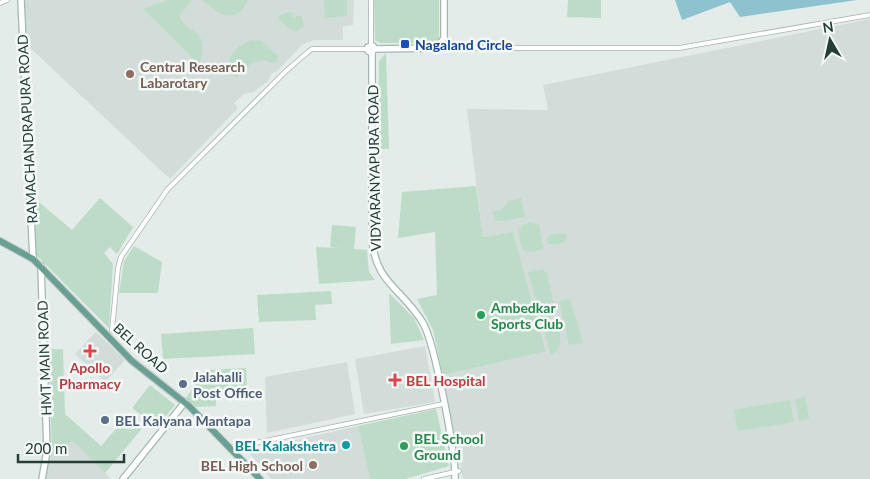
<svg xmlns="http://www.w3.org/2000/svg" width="870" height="479" font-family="Lato,sans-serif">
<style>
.built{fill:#d2dcd8}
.green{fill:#bddcc7}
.water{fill:#8ec2cf}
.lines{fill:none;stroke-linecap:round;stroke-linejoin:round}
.street-casing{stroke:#a6b4b0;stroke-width:5.5}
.secondary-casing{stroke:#a2b8b1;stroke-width:8}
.primary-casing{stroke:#c2c9c7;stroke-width:8}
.street{stroke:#fff;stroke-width:4}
.secondary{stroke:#fff;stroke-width:5.5}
.primary{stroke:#6aa094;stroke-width:6}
.transit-dot{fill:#1a4fb4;stroke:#f4f9f7;stroke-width:2}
.education-dot{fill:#8d6e63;stroke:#f4f9f7;stroke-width:2}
.leisure-dot{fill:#2e9e5b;stroke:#f4f9f7;stroke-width:2}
.health-dot{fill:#e0444e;stroke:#f4f9f7;stroke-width:2}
.service-dot{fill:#5c6f8a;stroke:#f4f9f7;stroke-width:2}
.culture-dot{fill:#0f9aa8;stroke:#f4f9f7;stroke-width:2}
.labels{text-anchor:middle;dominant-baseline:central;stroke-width:5;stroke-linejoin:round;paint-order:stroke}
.transit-label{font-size:14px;font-weight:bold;fill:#164399;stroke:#f4f9f7;text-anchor:start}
.education-label{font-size:14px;font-weight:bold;fill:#785e54;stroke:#f4f9f7;text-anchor:start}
.street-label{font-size:14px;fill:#243d37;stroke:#f4f9f7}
.leisure-label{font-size:14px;font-weight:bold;fill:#27864d;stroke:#f4f9f7;text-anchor:start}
.health-label{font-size:14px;font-weight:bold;fill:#be3a42;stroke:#f4f9f7}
.service-label{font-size:14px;font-weight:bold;fill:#4e5e75;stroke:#f4f9f7;text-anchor:start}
.culture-label{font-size:14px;font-weight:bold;fill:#0d838f;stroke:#f4f9f7;text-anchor:end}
</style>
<rect width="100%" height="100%" fill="#e3ece9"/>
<!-- built -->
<g class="built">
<path d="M22,0H354L353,25L343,26V40H314L302,45L276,72L272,73L268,81L254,92L244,94L234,103L238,108L170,179L26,44Z"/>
<path d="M870,19V479H463L443,375L546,350L513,232L483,237L467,109L548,110L543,85Z"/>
<path d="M96,332L125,360L105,382L75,354Z"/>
<path d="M425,346L435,402L364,414L355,359Z"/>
<path d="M347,362L355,414L267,433L265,377Z"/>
<path d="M358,426L370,479H271L248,451Z"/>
<path d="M73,440L111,479H45L52,449Z"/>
</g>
<!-- green -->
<g class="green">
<path d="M168,0H192L179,16C191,39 209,25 200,65L143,9Z"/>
<path d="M202,0H248C236,27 218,14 202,0Z"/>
<path d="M324,0H347V16L325,18Z"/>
<path d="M374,0H439V39L435,43H380L375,40Z"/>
<path d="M568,0H601V18L567,17Z"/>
<path d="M288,12L292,13L293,18L301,15L304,26L295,32L280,21L278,16Z"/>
<path d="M251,40L261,41L278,56L277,61L273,63L263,60L250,64L237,77L232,75C224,58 236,46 251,40Z"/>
<path d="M386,53L389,149H378L379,61Z"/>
<path d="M476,186L483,237L513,232L546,351L443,375L433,330L417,299L437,295L435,232L398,238L402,192Z"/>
<path d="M33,197L72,230L100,198L133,227L117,254L110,247L104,253L113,264L109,328L36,255Z"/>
<path d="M521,198L525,217L503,221L496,220L492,212L501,210L509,201Z"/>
<path d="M530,222L539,225L543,248C537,252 530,253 523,250L518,233L522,226Z"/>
<path d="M332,225L356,227L354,249L367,250L369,272L375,280L319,284L316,247L342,248L330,247Z"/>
<path d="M561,233L566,234V240C561,244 554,246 548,243L547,239L550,235Z"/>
<path d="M134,246L162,262L158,293H119L124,261Z"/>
<path d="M543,269L547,274L556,315L546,319L541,315L528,273Z"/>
<path d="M331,291L332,304L315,305L316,320L259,322L257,295Z"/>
<path d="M389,293L414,318L424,340L391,344Z"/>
<path d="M570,299L583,343L569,345L559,301Z"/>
<path d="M542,322H557C560,334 565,348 551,355Z"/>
<path d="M253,328L255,354L163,359L161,334Z"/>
<path d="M48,349H63L65,414L101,446L129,414L144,426L105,473L73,441L52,449Z"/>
<path d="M246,368L247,388L215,390L216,406L196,407L186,398L205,370Z"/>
<path d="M150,385L175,405L157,427L132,408Z"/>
<path d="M805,397L809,419L799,421L795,399Z"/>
<path d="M790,400L794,422L738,431L734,410Z"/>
<path d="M436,409L449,466L406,479H370L358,426Z"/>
</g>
<!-- water -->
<path class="water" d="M675,0H857L740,17L730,2L682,20Z"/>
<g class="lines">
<defs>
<g id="street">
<path d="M371,0V46"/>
<path d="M0,3L7,0"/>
<path d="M437,48H679L870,15"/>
<path d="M112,330L118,268L121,257L167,190L286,71L308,52L312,49H367"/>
<path d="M231,448L443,404"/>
<path d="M424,479L459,471"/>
</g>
<g id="secondary">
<path d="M21,0L33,259"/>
<path d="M375,49L437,48L444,38V0"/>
<path d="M372,53V237C374,283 403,289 423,323C435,344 456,454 455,479"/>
<path d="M372,53L368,51V47L373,46L375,49"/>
<path d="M41,266L47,451L42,479"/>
<path d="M123,479L185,402"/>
</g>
<path id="primary" d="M0,241L33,259L132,361L189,406L260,479"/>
</defs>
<!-- street casing -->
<use href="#street" class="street-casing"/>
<!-- secondary casing -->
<use href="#secondary" class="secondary-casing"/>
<!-- primary casing -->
<use href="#primary" class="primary-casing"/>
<!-- street -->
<use href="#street" class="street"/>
<!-- secondary -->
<use href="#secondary" class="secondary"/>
<!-- primary -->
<use href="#primary" class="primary"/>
</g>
<!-- markers -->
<rect class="transit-dot" x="400" y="39" width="10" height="10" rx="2.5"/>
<g class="education-dot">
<circle cx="130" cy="74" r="5"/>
<circle cx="313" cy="465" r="5"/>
</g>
<g class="leisure-dot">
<circle cx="481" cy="315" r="5"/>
<circle cx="404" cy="446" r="5"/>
</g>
<g class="health-dot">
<path d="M87.5 343.5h5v5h5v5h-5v5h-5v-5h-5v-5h5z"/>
<path d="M392.5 372.5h5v5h5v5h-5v5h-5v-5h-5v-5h5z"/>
</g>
<g class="service-dot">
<circle cx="183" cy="384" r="5"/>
<circle cx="105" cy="420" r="5"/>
</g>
<circle class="culture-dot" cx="346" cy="445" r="5"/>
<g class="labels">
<!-- transit labels -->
<g class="transit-label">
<text x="415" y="44">Nagaland Circle</text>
</g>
<!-- education labels -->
<g class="education-label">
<text x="140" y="66">Central Research<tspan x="140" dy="16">Labarotary</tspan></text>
<text x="303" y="465" text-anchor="end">BEL High School</text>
</g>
<!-- street labels -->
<g class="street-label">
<text transform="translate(27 129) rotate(-93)">RAMACHANDRAPURA ROAD</text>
<text transform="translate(374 168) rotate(-91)">VIDYARANYAPURA ROAD</text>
<text transform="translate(141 348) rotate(42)">BEL ROAD</text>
<text transform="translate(44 358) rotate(-92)">HMT MAIN ROAD</text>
</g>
<!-- leisure labels -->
<g class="leisure-label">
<text x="491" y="307">Ambedkar<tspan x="491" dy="16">Sports Club</tspan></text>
<text x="414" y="438">BEL School<tspan x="414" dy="16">Ground</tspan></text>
</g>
<!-- health labels -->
<g class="health-label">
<text x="90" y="367">Apollo<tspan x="90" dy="16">Pharmacy</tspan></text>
<text x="406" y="380" text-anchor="start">BEL Hospital</text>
</g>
<!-- service labels -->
<g class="service-label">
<text x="193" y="376">Jalahalli<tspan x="193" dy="16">Post Office</tspan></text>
<text x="115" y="420">BEL Kalyana Mantapa</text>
</g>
<!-- culture labels -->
<g class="culture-label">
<text x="336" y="445">BEL Kalakshetra</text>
</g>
</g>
<!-- north arrow -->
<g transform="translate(830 40) rotate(351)" stroke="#f4f9f7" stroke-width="4" paint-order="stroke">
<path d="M0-4L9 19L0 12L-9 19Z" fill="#243d37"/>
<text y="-8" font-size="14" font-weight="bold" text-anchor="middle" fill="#243d37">N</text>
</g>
<!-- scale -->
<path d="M18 454v8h106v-8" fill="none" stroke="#243d37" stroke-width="2.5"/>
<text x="25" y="454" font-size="15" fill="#243d37" stroke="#f4f9f7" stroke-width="4" paint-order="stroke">200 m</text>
</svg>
